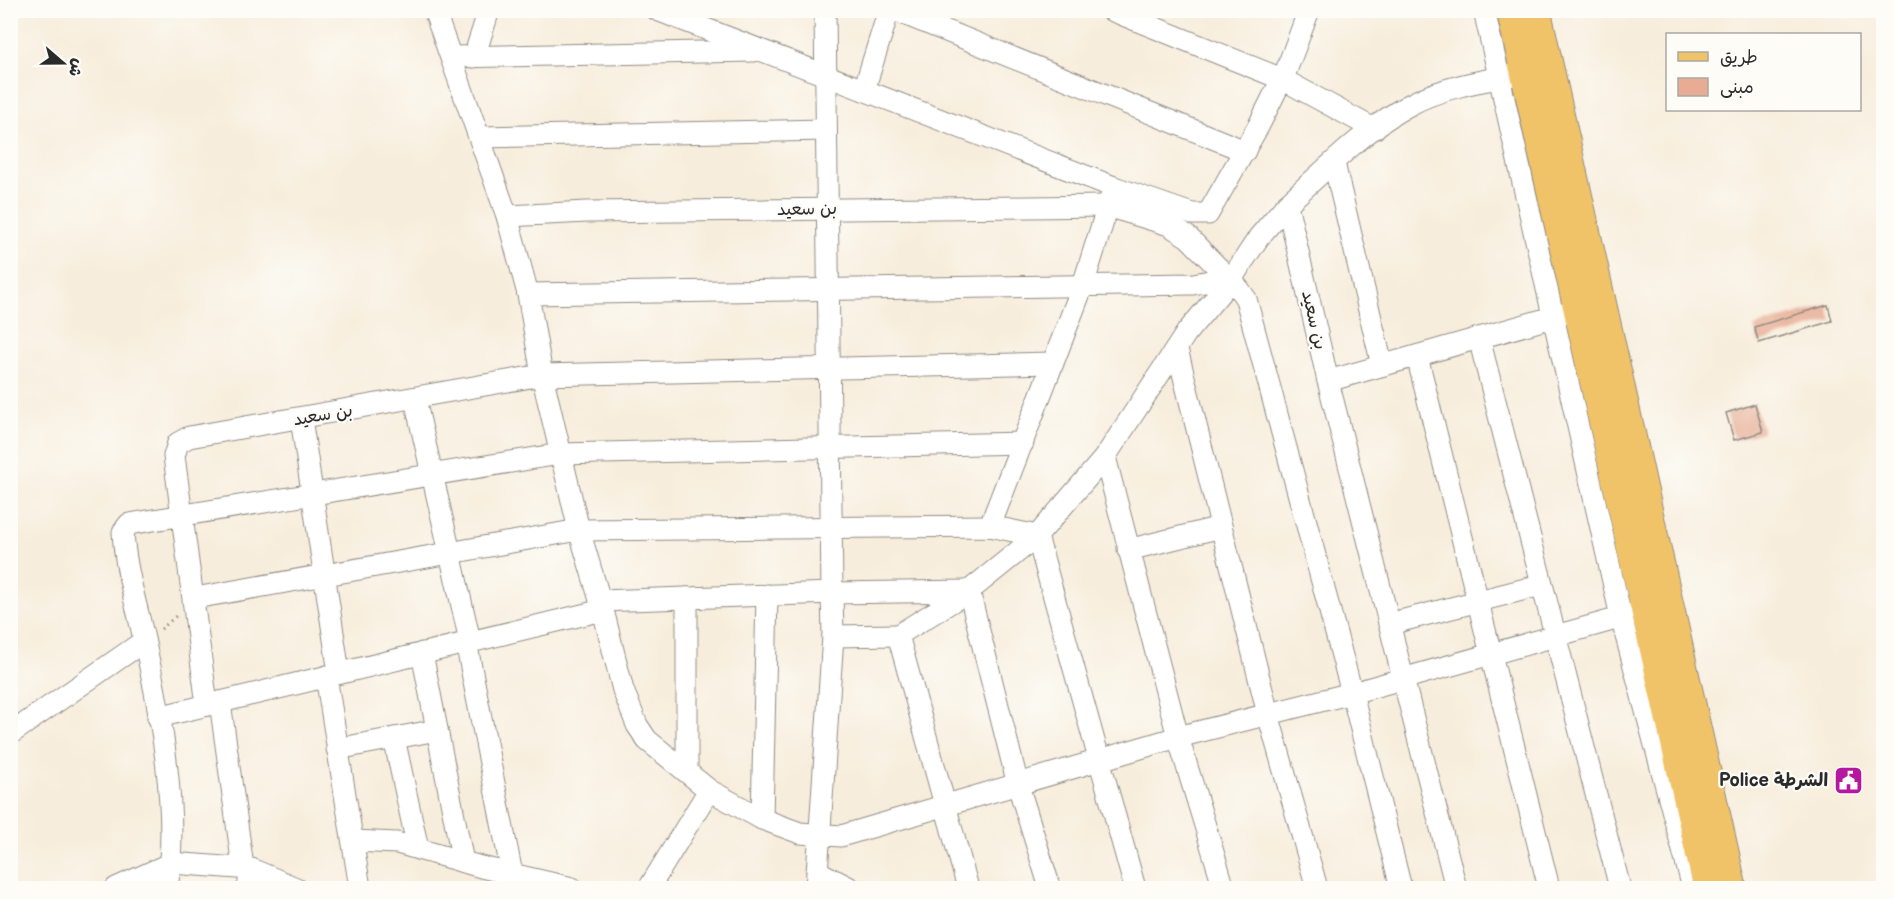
<svg xmlns="http://www.w3.org/2000/svg" width="1894" height="899" font-family="'Balsamiq Sans','Playpen Sans Arabic',sans-serif">
<style>
.building{fill:#e7ac93}
.lines{fill:none;stroke-linecap:round;stroke-linejoin:round}
.minor-casing{stroke:#918c84;stroke-width:23}
.major-casing{stroke:#918c84;stroke-width:29}
.path{stroke:#918c84;stroke-width:3;stroke-dasharray:1.5 4.5;stroke-linecap:butt}
.minor{stroke:#fff;stroke-width:21}
.major{stroke:#f1c369;stroke-width:27}
.labels{text-anchor:middle;dominant-baseline:central;stroke-width:4.5;stroke-linejoin:round;paint-order:stroke}
.street-label{font-size:18px;fill:#2b2b2b;stroke:#fdfcf7}
.poi-label{font-size:18px;font-weight:bold;fill:#2b2b2b;stroke:#fdfcf7;text-anchor:end}
</style>
<rect width="100%" height="100%" fill="#fdfcf7"/>
<filter id="ink" filterUnits="userSpaceOnUse"><feTurbulence type="fractalNoise" baseFrequency=".0167" numOctaves="2"/><feDisplacementMap in="SourceGraphic" scale="12" xChannelSelector="R" yChannelSelector="G"/><feConvolveMatrix kernelMatrix="1 2 1 2 8 2 1 2 1" color-interpolation-filters="sRGB"/></filter>
<filter id="wash" filterUnits="userSpaceOnUse"><feTurbulence type="fractalNoise" baseFrequency=".008" numOctaves="4" result="noise"/><feDisplacementMap in="SourceGraphic" scale="24" xChannelSelector="R" yChannelSelector="G"/><feGaussianBlur stdDeviation="1.35" result="paint"/><feColorMatrix in="noise" values="0 0 0 0 0 0 0 0 0 0 0 0 0 0 0 0 0 1.4 0 .05"/><feComposite in="paint" operator="in"/></filter>
<g filter="url(#wash)">
<rect width="100%" height="100%" fill="#f7eddc"/>
<g id="blocks">
<!-- building -->
<g class="building">
<path d="M1828,305L1832,321L1759,343L1754,327Z"/>
<path d="M1755,404L1763,432L1734,440L1726,413Z"/>
</g>
</g>
</g>
<g filter="url(#ink)">
<use href="#blocks" fill-opacity="0" stroke="#918c84" stroke-width="1.5"/>
<g class="lines">
<defs>
<g id="minor">
<path d="M434,10L507,216L528,294L542,375L579,530L603,610L623,690L637,725L647,740L709,790L762,819L800,833L841,836L1178,737L1352,693L1659,607"/>
<path d="M657,10L1114,187L1083,285L990,526"/>
<path d="M825,10L832,593L969,591L1018,785L1050,888"/>
<path d="M894,10L1245,151"/>
<path d="M1111,10L1282,79L1374,129"/>
<path d="M1484,10L1621,617L1693,888"/>
<path d="M451,57L754,51"/>
<path d="M474,57L489,10"/>
<path d="M864,90L889,10"/>
<path d="M480,137L826,130"/>
<path d="M1334,163L1382,365"/>
<path d="M1114,187L1192,214H1208L1259,125L1286,71L1309,10"/>
<path d="M507,216L587,212L1107,206L1169,225L1188,237L1239,289L1246,299L1352,693L1401,888"/>
<path d="M528,294L1193,284L1227,278"/>
<path d="M1479,338L1620,888"/>
<path d="M1177,349L1268,714L1317,888"/>
<path d="M1417,356L1549,888"/>
<path d="M1328,381L1567,313"/>
<path d="M415,399L470,641"/>
<path d="M301,418L339,673"/>
<path d="M1105,457L1178,737L1224,888"/>
<path d="M1128,550L1221,527"/>
<path d="M195,598L579,530L990,526L1037,536L1135,888"/>
<path d="M600,601L832,593L833,636L898,635"/>
<path d="M1389,624L1541,585"/>
<path d="M898,635L969,591L1037,536L1105,457L1187,332L1230,281L1259,237L1287,204"/>
<path d="M898,635L968,888"/>
<path d="M466,642L512,874"/>
<path d="M422,653L463,862"/>
<path d="M326,676L360,888"/>
<path d="M220,702L243,867"/>
<path d="M207,705L174,456L178,443L189,437L542,375L1053,363"/>
<path d="M158,717L603,610"/>
<path d="M10,734L144,641"/>
<path d="M394,738L418,849"/>
<path d="M337,749L437,730"/>
<path d="M687,772V598"/>
<path d="M762,819L767,595"/>
<path d="M353,841L397,843L481,867L572,888"/>
<path d="M817,871L850,888"/>
<path d="M116,888L171,863L251,869"/>
<path d="M167,888C179,812 161,715 144,639C136,603 125,568 123,532L129,524L560,454L1023,443"/>
<path d="M248,888L251,869L296,888"/>
<path d="M649,888L709,790"/>
<path d="M816,888L833,636"/>
<path d="M1456,888L1328,381L1287,204C1324,171 1366,128 1409,105C1444,86 1487,80 1525,73"/>
</g>
<g id="major">
<path d="M1510,10L1707,888"/>
<path d="M1537,10L1733,888"/>
</g>
</defs>
<!-- minor casing -->
<use href="#minor" class="minor-casing"/>
<!-- major casing -->
<use href="#major" class="major-casing"/>
<!-- path -->
<path class="path" d="M161,629L176,616"/>
<!-- minor -->
<use href="#minor" class="minor"/>
<!-- major -->
<use href="#major" class="major"/>
</g>
</g>
<!-- icons -->
<defs>
<symbol id="civic-square" viewBox="-11 -11 22 22"><rect x="-9" y="-9" width="18" height="18" rx="4" fill="#b5179e" stroke="#fdfcf7"/><path d="M-.6-6.5H3V-4.5H.6V-3L4-1V1h2V6H-6V1h2V-1L-.6-3ZM-1.2 2.5V6h2.4V2.5Z" fill="#fff"/></symbol>
</defs>
<g fill-rule="evenodd">
<use href="#civic-square" x="1832" y="764" width="33" height="33"/>
</g>
<g class="labels">
<!-- street labels -->
<g class="street-label">
<text transform="translate(807 209) rotate(-1)">بن سعيد</text>
<text transform="translate(1314 320) rotate(77)">بن سعيد</text>
<text transform="translate(323 415) rotate(-9)">بن سعيد</text>
</g>
<!-- poi labels -->
<g class="poi-label">
<text x="1828" y="780">Police الشرطة</text>
</g>
</g>
<!-- margin -->
<rect width="1894" height="899" fill="none" stroke="#fdfcf7" stroke-width="36"/>
<!-- legend -->
<rect x="1666" y="33" width="195" height="78" fill="#fdfcf7" stroke="#a9a8a5" stroke-width="1.5"/>
<rect x="1678" y="52" width="30" height="9" fill="#f1c369" stroke="#a9a8a5" stroke-width="1.5"/>
<text x="1720" y="63" font-size="18" fill="#2b2b2b">طريق</text>
<rect x="1678" y="78" width="30" height="18" fill="#e7ac93" stroke="#a9a8a5" stroke-width="1.5"/>
<text x="1720" y="93" font-size="18" fill="#2b2b2b">مبنى</text>
<!-- north arrow -->
<g transform="translate(63 63) rotate(110)" stroke="#fdfcf7" stroke-width="4.5" paint-order="stroke">
<path d="M0-4.5L10 22L0 15L-10 22Z" fill="#2b2b2b"/>
<text y="-9" font-size="16" font-weight="bold" text-anchor="middle" fill="#2b2b2b">ش</text>
</g>
</svg>
